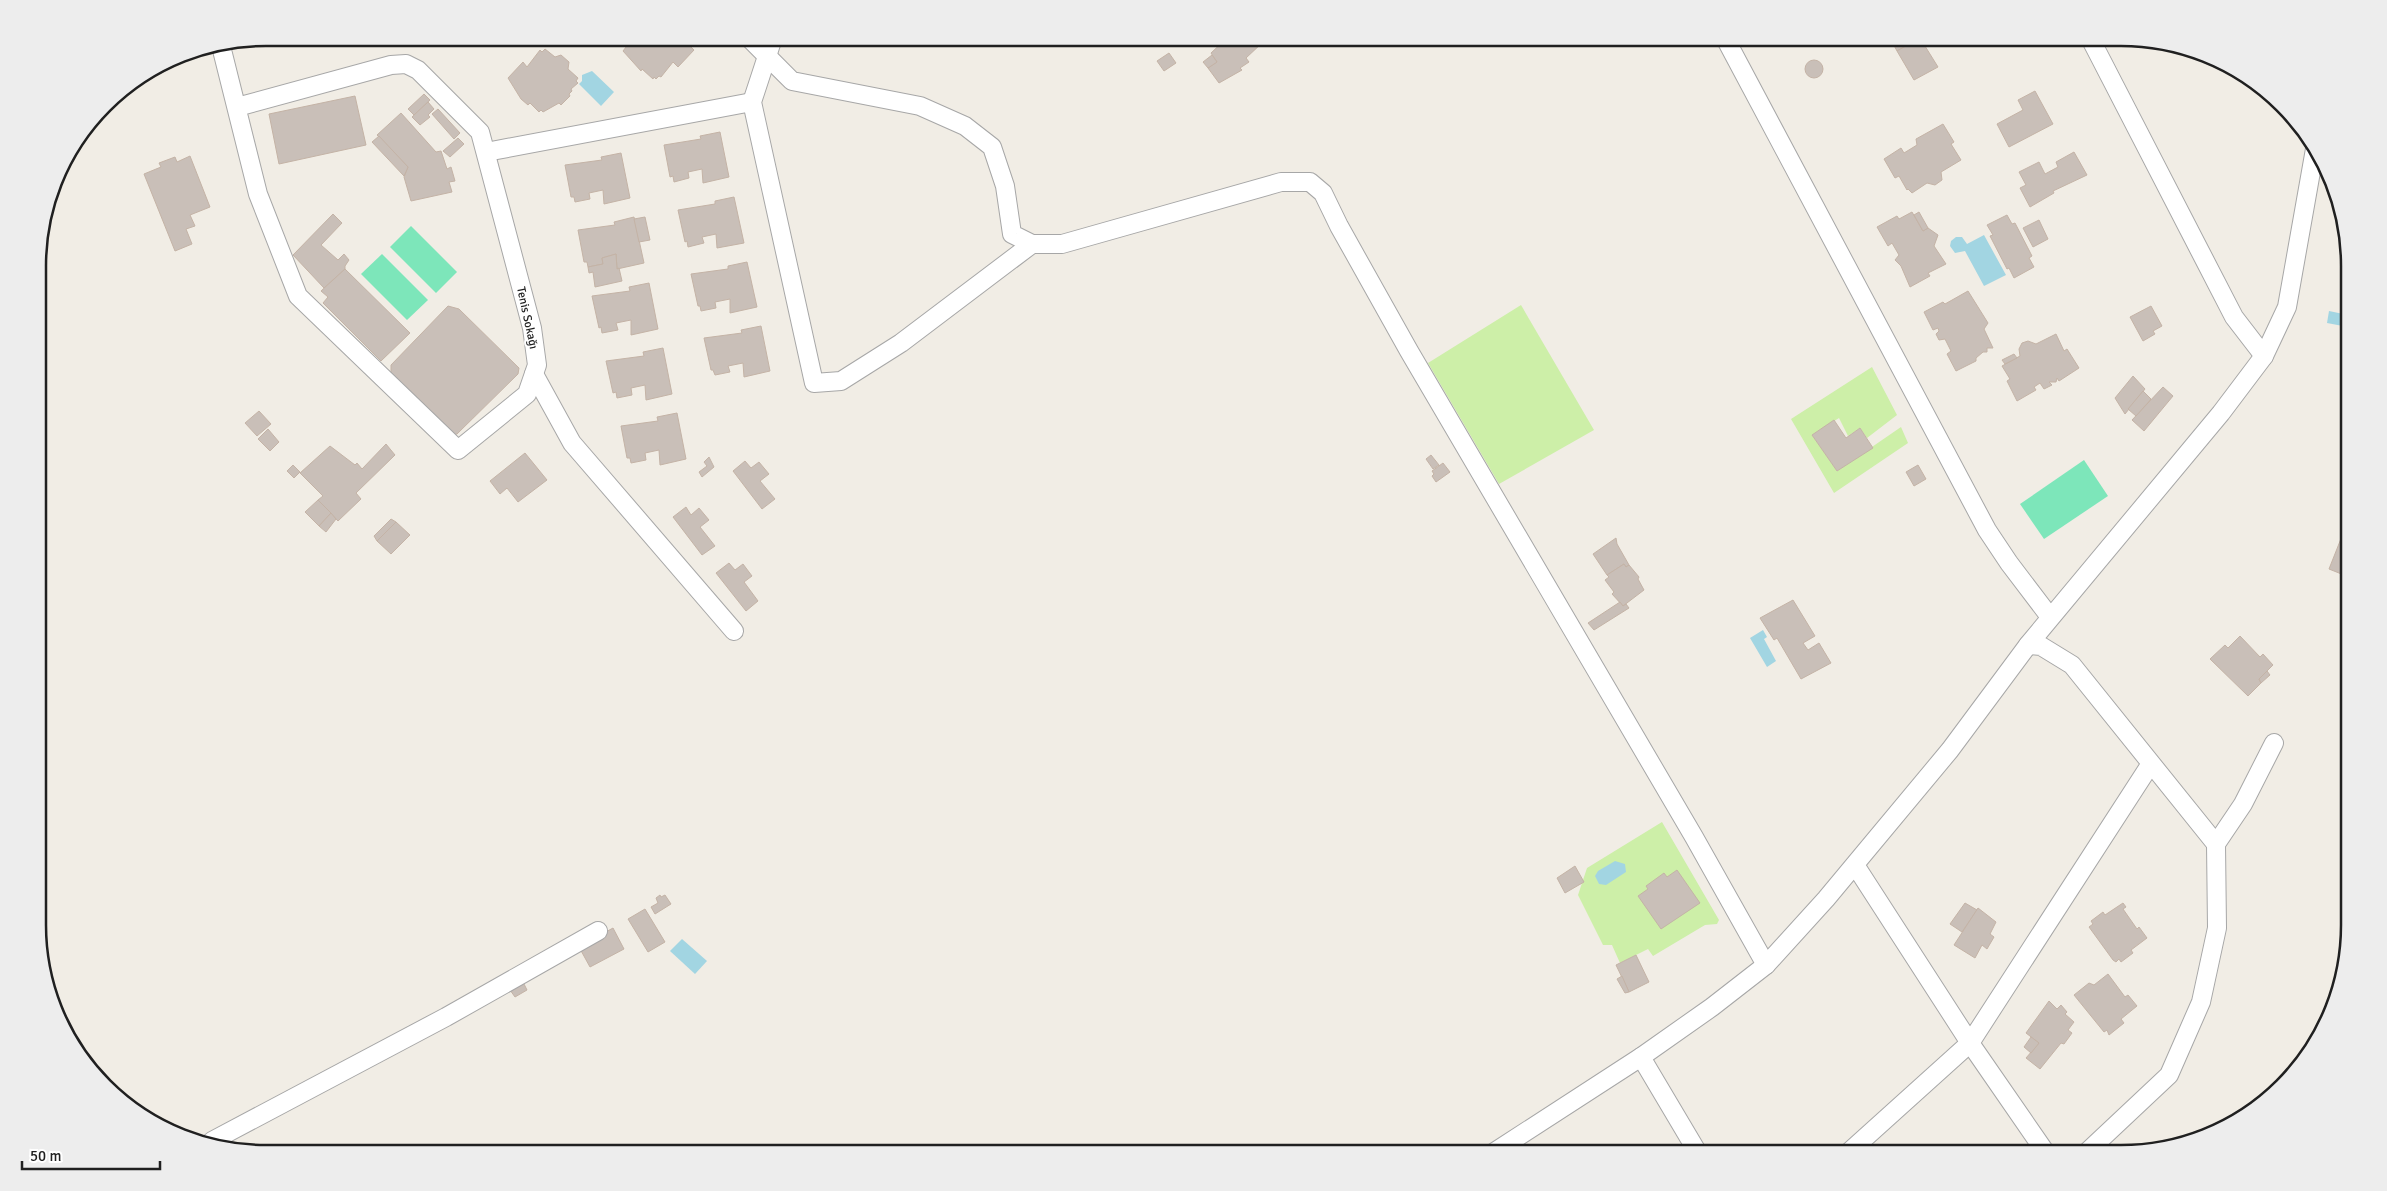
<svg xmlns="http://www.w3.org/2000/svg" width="2387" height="1191" font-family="Signika,sans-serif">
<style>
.grass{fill:#cdefa8}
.pitch{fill:#7de6ba}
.water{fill:#a2d5e2}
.building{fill:#c9bfb8;stroke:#c4b3a6}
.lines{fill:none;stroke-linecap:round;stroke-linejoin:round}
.street-casing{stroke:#a7a7a7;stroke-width:20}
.street{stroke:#fff;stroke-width:18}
.labels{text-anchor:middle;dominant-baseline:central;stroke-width:4;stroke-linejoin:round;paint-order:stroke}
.street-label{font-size:12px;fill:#202020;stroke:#fff}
.rim{fill:none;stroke:#202020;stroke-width:2.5}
</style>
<rect width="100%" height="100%" fill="#f1ede5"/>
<!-- grass -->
<g class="grass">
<path d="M1521,305L1594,430L1499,484L1428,363Z"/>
<path d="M1872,367L1897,415L1867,438L1860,428L1848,436L1839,418L1812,435L1837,471L1901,427L1908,443L1834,493L1791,419Z"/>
<path d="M1662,822L1719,920L1717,924L1705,925L1653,956L1648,949L1620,963L1612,945H1603L1578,895L1587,868Z"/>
</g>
<!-- pitch -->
<g class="pitch">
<path d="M411,226L457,272L436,293L390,247Z"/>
<path d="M382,254L428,300L407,320L361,274Z"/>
<path d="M2084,460L2108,496L2044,539L2020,504Z"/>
</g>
<!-- water -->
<g class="water">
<path d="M592,71L614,92L601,106L579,84L582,81V75Z"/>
<path d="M1984,235L2006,275L1984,286L1965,251L1955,253L1950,246L1951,241L1956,237H1962L1967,244Z"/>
<path d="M2329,311L2348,315V327L2327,323Z"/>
<path d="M1763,630L1767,637L1764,639L1776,661L1767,667L1750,638Z"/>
<path d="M1615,861L1625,864L1626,872L1606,885L1599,884L1595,876L1598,871Z"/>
<path d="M682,939L707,961L695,974L670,951Z"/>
</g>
<!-- building -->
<g class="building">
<path d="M566,38H579L572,44Z"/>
<path d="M633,38H686L690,43L689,45L694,50L678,67L673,62L661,77L659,76L656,79L654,77L653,79L642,69L641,71L623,51Z"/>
<path d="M691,38H702L695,46L688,40Z"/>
<path d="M1227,38H1258L1262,43L1246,58L1249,62L1240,68L1242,70L1219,83L1208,68L1217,62L1211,53Z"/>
<path d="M1890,38H1920L1897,51Z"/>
<path d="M1920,38L1938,67L1914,80L1897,51Z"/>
<path d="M545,49L555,57L561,55L569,62L568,69L578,78L576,81L578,83L571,89L572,91L569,94L570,96L561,105L559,103L543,112L541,110L539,112L530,103L528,105L521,99L508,78L523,62L527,67L540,50L542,52Z"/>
<path d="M1169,53L1176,63L1164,71L1157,61Z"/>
<path d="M1212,55L1217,62L1208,68L1203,62Z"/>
<circle cx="1814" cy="69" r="9"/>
<path d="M2035,91L2053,124L2009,147L1997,124L2023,110L2018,100Z"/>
<path d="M424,94L430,100L414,115L408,109Z"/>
<path d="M355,96L366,145L279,164L269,114Z"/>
<path d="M428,102L434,109L428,115L430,117L420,125L412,117Z"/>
<path d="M438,109L460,133L454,139L432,114Z"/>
<path d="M401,113L436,152L441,151L447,169L451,167L455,181L449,182L452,192L411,201L404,177L408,167L377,135Z"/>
<path d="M1943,124L1954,142L1951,144L1961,160L1941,172L1942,180L1935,185L1927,183L1912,193L1908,189L1907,190L1899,176L1895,178L1884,159L1901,148L1904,153L1917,145L1916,139Z"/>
<path d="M720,132L729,177L703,183L702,169L688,172L689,178L674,182L673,176L670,177L664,145L701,139L700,136Z"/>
<path d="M379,136L408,167L404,176L372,142Z"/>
<path d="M458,138L464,144L450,157L443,151Z"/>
<path d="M2074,152L2087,175L2053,191L2054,193L2030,207L2020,188L2026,185L2019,172L2039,162L2045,174L2058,167L2056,162Z"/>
<path d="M621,153L630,198L604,204L603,190L589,193L590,199L575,202L574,197H571L565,165L602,160L601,157Z"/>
<path d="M190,156L210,207L190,215L195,226L186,229L192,244L175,251L144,174L161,167L159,163L175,157L177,162Z"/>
<path d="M734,197L744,243L717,248L716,234L702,237L704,243L688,247L687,241L685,242L678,210L715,204V201Z"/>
<path d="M1912,212L1923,231L1928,228L1938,235L1934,246L1946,264L1928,273L1930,276L1910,287L1901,266L1895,260L1899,255L1892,243L1888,246L1877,227L1897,216L1899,219Z"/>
<path d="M1919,212L1928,228L1923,231L1914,215Z"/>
<path d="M333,214L342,223L321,245L338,260L344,254L349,260L345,266V269L324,288L293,255Z"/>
<path d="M2007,215L2012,224L2015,223L2032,256L2029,258L2034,267L2014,278L2009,268L2007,269L1990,236L1993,235L1987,225Z"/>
<path d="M634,217L644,263L617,269L616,254L602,258L603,264L588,267L587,262H584L578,230L615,225L614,222Z"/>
<path d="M645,217L650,240L639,242L634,219Z"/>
<path d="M2039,220L2048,239L2033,247L2023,228Z"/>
<path d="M616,254L617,269L619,268L622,281L595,287L593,272L589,273L588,267L603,264L602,258Z"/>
<path d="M747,262L757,307L730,313V299L715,302L716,308L701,311L700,306H698L691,274L728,269V266Z"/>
<path d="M345,269L410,333L381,361L323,303L328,297L321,291Z"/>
<path d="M649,283L658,329L631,335V320L616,323L618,330L602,333L601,327L599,328L592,296L630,291L629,287Z"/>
<path d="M1968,291L1988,323L1984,329L1993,348H1987V352H1983L1976,358V361L1956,371L1947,354L1951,351L1945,339L1939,340L1936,334L1939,331L1938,328L1933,330L1924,312L1943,302L1945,304Z"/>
<path d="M448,306L459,309L519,368L518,374L457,434L452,435L391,374V365Z"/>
<path d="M2151,306L2162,326L2153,331L2155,334L2143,341L2130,317Z"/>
<path d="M761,326L770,371L744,377L743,363L728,366L730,372L715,375L713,370H711L704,338L742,333L741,330Z"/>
<path d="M2056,334L2064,351L2067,349L2079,368L2059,381L2057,378L2056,382H2049L2052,385L2044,389L2040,383L2034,387L2036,390L2017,401L2007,381L2010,379L2002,366L2020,356L2019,349L2022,343L2028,341L2036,344Z"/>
<path d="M663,348L672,394L646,400L645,385L631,388L632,395L617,398L616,392L613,393L606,361L644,356L643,352Z"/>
<path d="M2014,354L2017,358L2005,364L2002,360Z"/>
<path d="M2133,376L2145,389L2125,414L2115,398Z"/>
<path d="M2163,387L2173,396L2144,431L2132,420Z"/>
<path d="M2143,391L2151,399L2136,416L2128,409Z"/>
<path d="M259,411L271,424L257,436L245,423Z"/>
<path d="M677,413L686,459L660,465L659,450L645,453L646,460L631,463L630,458H627L621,426L658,421L657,417Z"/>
<path d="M1834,420L1846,438L1860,428L1873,448L1837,471L1812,435Z"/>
<path d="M268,429L279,442L270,451L258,439Z"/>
<path d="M386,444L395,455L356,493L361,499L338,521L318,500L323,496L300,473L330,446L355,465L357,463L362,469Z"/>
<path d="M525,453L547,480L518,502L507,488L500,494L490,481Z"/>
<path d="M1431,455L1439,465L1433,469L1426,459Z"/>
<path d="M709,457L714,467L702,477L699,472L707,466L704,462Z"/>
<path d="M745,461L751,468L759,462L769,474L760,481L775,499L762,509L733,471Z"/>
<path d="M1443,463L1450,472L1436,482L1432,476L1434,474L1432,471Z"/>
<path d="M293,465L300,472L294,478L287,471Z"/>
<path d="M1918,465L1926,479L1914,486L1906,472Z"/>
<path d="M318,500L331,513L319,526L305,512Z"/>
<path d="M686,507L691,515L699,508L709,520L700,527L715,546L702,555L673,517Z"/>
<path d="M331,513L336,519L326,532L319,526Z"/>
<path d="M391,519L396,522L377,541L374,536Z"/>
<path d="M2348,521L2349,577L2329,569Z"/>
<path d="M396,522L410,535L391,554L377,541Z"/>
<path d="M1616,538L1617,544L1629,565L1626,567L1624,564L1607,575L1593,554Z"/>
<path d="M729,563L735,570L743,564L752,576L744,582L758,601L746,611L716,573Z"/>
<path d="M1624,564L1626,567L1629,565L1639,577L1638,579L1644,590L1623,606L1612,594L1614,592L1605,580L1609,577L1607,575Z"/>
<path d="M1793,600L1815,636L1803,643L1808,650L1819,643L1831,663L1801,679L1777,638L1774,640L1760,618Z"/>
<path d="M1620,602L1623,606L1626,604L1629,608L1594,630L1588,623Z"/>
<path d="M2240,636L2260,657L2263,654L2273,665L2259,679L2261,683L2248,696L2210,659L2225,645L2228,648Z"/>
<path d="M2267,671L2270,675L2261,683L2259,679Z"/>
<path d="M1575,866L1584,882L1565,893L1557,878Z"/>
<path d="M1677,870L1700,903L1661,929L1638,896L1648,889L1646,886L1664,873L1667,877Z"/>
<path d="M660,895L661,897L665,895L671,904L655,914L651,907L658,903L656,898Z"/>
<path d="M1965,903L1977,910L1962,932L1950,924Z"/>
<path d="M2123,903L2126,907L2123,909L2137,929L2139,927L2147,938L2131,950L2133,953L2121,962L2119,959L2116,962L2113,960L2089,927L2093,924L2091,921L2103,912L2105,915Z"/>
<path d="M1978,908L1996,922L1990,934L1994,937L1987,949L1982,945L1975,958L1954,945Z"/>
<path d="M645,909L665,942L648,952L628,919Z"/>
<path d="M613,928L624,949L590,967L579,947Z"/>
<path d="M1636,955L1649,982L1629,992L1616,965Z"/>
<path d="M2108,974L2125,997L2128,995L2137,1006L2121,1019L2124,1023L2109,1035L2107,1030L2104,1032L2074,995L2089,983L2094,985Z"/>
<path d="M1622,976L1629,992L1625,993L1617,979Z"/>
<path d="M523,982L527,990L515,997L510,990Z"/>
<path d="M2049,1001L2057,1009L2061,1005L2067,1012L2065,1014L2074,1022L2068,1030L2072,1033L2064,1044L2061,1043L2040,1069L2026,1058L2039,1043L2026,1033Z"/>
<path d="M2031,1037L2039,1043L2031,1053L2024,1047Z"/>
</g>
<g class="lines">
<defs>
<g id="street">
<path d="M749,38L792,81L920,106L965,126L992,147L1005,186L1012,234L1032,244"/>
<path d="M773,38L752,102L814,383L841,381L901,343L1032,244H1062L1281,182H1310L1323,193L1339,226L1409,351L1694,837L1766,965"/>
<path d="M1725,38L1987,530L2009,563L2050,617"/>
<path d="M2090,38L2234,317L2264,356"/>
<path d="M221,46L258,194L298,296L458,450L527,394L537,365L532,328L480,132L418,70L406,64L391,65L237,107"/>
<path d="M486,152L752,102"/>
<path d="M534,374L572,443L734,631"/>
<path d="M2028,645L2041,646L2072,665L2216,844"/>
<path d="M1855,865L1970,1043L2046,1153"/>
<path d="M1641,1057L1698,1153"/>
<path d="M212,1141L446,1017L598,931"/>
<path d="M1493,1153L1641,1057L1712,1007L1766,965L1826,899L1950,750L2028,645L2221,413L2264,356L2287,307L2315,149"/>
<path d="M1848,1153L1970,1043L2150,765"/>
<path d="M2086,1153L2169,1075L2201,1002L2217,928L2216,844L2243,804L2274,743"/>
</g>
</defs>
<!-- street casing -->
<use href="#street" class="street-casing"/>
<!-- street -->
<use href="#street" class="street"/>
</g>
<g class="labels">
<!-- street labels -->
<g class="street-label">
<text transform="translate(527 318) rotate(78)">Tenis Sokağı</text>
</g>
</g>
<!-- crop -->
<path d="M0 0H2387V1191H0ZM266 46H2121A220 220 0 0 1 2341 266V925A220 220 0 0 1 2121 1145H266A220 220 0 0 1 46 925V266A220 220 0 0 1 266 46Z" fill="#ededed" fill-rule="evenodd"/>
<path class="rim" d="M266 46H2121A220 220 0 0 1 2341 266V925A220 220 0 0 1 2121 1145H266A220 220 0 0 1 46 925V266A220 220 0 0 1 266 46Z"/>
<!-- scale -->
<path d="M22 1161v8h138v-8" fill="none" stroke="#202020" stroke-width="2.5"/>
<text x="30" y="1161" font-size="15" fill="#202020" stroke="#ffffff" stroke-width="4" paint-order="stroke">50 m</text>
</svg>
